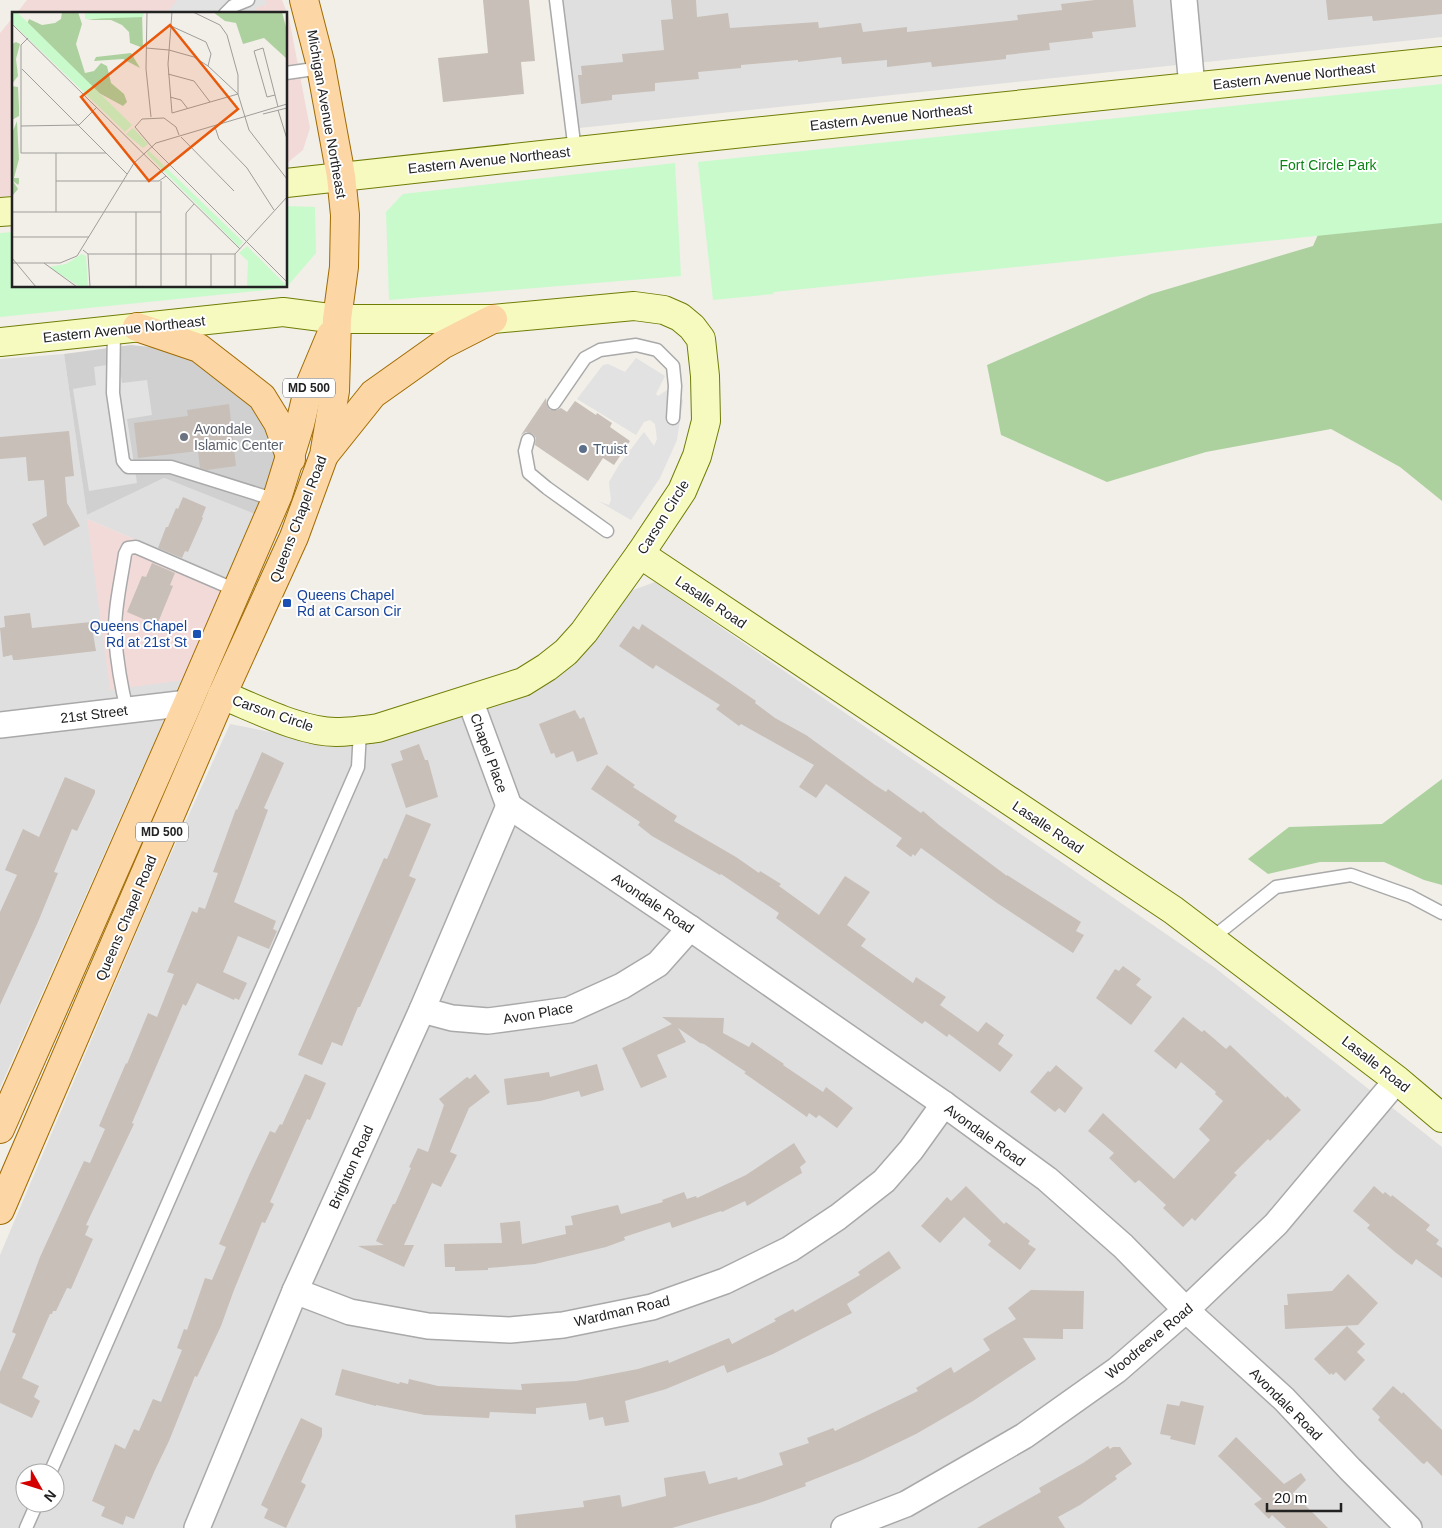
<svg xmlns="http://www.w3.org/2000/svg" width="1442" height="1528" font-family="Helvetica,sans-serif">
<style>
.residential{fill:#e0dfdf;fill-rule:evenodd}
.commercial{fill:#f2dad9}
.religious{fill:#d0d0d0}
.forest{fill:#add19e}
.park{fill:#c8facc}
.parking{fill:#e2e2e2}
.building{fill:#c7bfb8}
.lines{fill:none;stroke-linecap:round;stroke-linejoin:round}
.lane-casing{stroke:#a9a9a9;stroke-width:15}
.street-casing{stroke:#a9a9a9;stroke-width:28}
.secondary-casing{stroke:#707d05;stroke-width:30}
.primary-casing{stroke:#a06b00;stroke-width:30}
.lane{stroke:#fff;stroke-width:12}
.street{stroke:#fff;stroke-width:25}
.secondary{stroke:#f7fabf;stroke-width:28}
.primary{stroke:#fcd6a4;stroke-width:28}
.worship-dot{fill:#6b7280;stroke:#fff;stroke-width:2}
.service-dot{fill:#5c6f8a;stroke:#fff;stroke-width:2}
.transit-dot{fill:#1a4fb4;stroke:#fff;stroke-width:2}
.labels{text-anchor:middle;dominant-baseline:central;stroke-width:4;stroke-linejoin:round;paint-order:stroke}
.shield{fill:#fff;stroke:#646464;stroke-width:1}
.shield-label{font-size:12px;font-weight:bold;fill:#222}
.street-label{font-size:14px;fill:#222;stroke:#fff}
.park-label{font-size:14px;fill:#0c8416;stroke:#fff}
.worship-label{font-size:14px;fill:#5b616d;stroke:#fff;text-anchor:start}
.service-label{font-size:14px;fill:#4e5e75;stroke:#fff;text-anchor:start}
.transit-label{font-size:14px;fill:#164399;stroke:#fff;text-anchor:start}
.inset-road{fill:none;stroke:#9f9d99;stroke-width:1}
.view{fill:#e8590c;fill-opacity:0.15;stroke:#e8590c;stroke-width:2.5}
.inset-edge{fill:none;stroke:#222;stroke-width:2.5}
</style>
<rect width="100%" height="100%" fill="#f2efe9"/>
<!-- residential -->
<g class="residential">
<path d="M557,0H1442V37L570,129Z"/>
<path d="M64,354L87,515L164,478L260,516L230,580L87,519L184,680L142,769L0,1088V359Z"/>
<path d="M655,582L1214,967L1442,1147V1528H0V1255L156,887L230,724L342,746L381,741L524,695L563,672L625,593ZM25,1473H55V1503H25Z"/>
</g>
<!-- commercial -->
<g class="commercial">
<path d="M27,0H282L289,18L310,128L303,150L286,164V14H16Z"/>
<path d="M14,16V196L0,197V33Z"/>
<path d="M87,519L230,580L184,680L110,690Z"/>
</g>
<!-- religious -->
<path class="religious" d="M131,345L180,350L250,396L270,424L276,454L260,516L164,478L87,515L64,354Z"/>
<!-- forest -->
<g class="forest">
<path d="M1442,162V501L1400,467L1331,429L1206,452L1107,482L1001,435L987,365L1151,294L1313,246L1324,221Z"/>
<path d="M1442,779V885L1424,880L1384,862H1320L1268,874L1248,859L1289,827L1382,824Z"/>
</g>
<!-- park -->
<g class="park">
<path d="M1442,84V223L774,292L773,294L713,300L698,162Z"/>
<path d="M675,163L681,276L389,300L386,212L403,194Z"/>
<path d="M286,206L315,207L316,253L286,288L0,317V233L14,232V286H286Z"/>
</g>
<!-- parking -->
<g class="parking">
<path d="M177,0H265L267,4L256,8L258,14H166Z"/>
<path d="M636,358L665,376L656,394L658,396L667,390L683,400L677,440L660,478L631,520L598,501L609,505L611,500L609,482L619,465L644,432L654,446L657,439L655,424L650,420L644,422L636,435L577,399L603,365L608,364L625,372Z"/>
<path d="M119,363L122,383L147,380L152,415L127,419L137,483L89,491L73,389L96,385L94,367Z"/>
</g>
<!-- building -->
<g class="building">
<path d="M483,0H529L535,61L521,62L524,94L443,102L438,58L488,53Z"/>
<path d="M671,0H696L697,17L728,13L730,28L818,22L819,28L861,23L863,32L907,27V32L1018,20L1017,15L1062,10L1061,4L1095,0H1133L1136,27L1092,32L1093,38L1049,43L1050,50L1006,55V59L932,67L931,62L887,67V60L842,64L841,57L798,62V60L741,65V68L698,72L699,79L655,83V91L612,95V100L581,104L578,75H582L581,66L623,62L622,54L664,50L661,20L673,19Z"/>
<path d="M1326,0H1442V14L1373,21L1372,16L1328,20Z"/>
<path d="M546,398L547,406L550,410H557L561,408L567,412L575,401L596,415L597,413L612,423L610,427L630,441L614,465L603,458L588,481L535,445L536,438L533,434L526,432L521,435Z"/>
<path d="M229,404L236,466L207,470L200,468L198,451L138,458L134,423L188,416L187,410Z"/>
<path d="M69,431L74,476L65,477L67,503L80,526L44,546L32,524L47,516L44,480L28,481L26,457L0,459V437Z"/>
<path d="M183,497L206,507L202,517L203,518L188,552L185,551L182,558L158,548L166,527H168L176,508L178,509Z"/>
<path d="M152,563L175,573L170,585L173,586L157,625L127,612L142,576L146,577Z"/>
<path d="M30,613L32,628L91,622L96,651L17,660H13L12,655L3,657L0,628L5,627L4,616Z"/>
<path d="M642,624L727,681L756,701L755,703L775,718L806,735L875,785L886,792L888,789L921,813L923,811L939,825L1007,876V875L1081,922L1076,931L1084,935L1073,953L997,903L921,848L915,856L913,854L911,857L896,846L902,838L826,784L816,798L799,787L814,765L741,724L739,726L716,709L720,705L656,665L653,669L619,646L633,626L639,630Z"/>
<path d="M575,710L580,719L584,717L598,754L577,762L573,751L556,758L554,753L551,754L539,724Z"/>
<path d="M419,744L425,760H428L438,797L406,808L391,764L403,760L400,751Z"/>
<path d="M262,752L284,763L264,808L268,810L234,902L276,921L273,929L277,931L269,949L238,936L223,972L247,983L239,1000L235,998L234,1000L197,983L186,1006L183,1004L132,1123L134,1124L86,1225L89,1226L85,1235L93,1239L71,1289L67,1288L56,1311H53L52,1314H50L22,1378L39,1386L34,1397L40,1401L32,1418L0,1403V1372L16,1334L12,1332L40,1257L67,1198L84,1161L90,1163L105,1129L99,1126L126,1063L127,1064L148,1013L157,1017L174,974L167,972L192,911L197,913L199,907L205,909L218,873L213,872L236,809L237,810Z"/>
<path d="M607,765L635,785L633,787L677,816L674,821L736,857L759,873L760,871L781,884L779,886L819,915L845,876L870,892L847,925L866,939L861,946L913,983L916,977L946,997L940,1005L978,1032L986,1022L1004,1035L998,1044L1013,1055L1000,1072L949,1034L947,1037L925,1021L922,1024L832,959L776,918L779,913L721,874L720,875L652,836L638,825L640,822L591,789Z"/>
<path d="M65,777L95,790V793L77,831L72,829L54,872L58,873L38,922L0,1005V912L17,875L5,870L23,829L39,837Z"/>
<path d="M406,814L431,824L409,876L416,879L360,1007H358L342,1046L332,1042L322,1065L298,1055L384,858L387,859Z"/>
<path d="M1123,966L1141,979L1136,985L1152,997L1131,1025L1096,998L1115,969L1119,971Z"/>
<path d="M662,1017L724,1018L723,1033L749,1047L752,1042L784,1064L783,1065L823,1092L826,1087L853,1108L837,1128L819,1115L816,1118L809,1113L807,1117L744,1073L746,1072L704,1044L700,1043L678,1028L686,1042L657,1055L667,1077L641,1088L622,1048L672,1024Z"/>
<path d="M1183,1017L1202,1032L1204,1030L1226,1049L1230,1045L1286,1098L1287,1096L1301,1110L1270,1141L1268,1139L1234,1173L1237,1175L1195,1221L1192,1218L1183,1227L1163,1208L1166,1205L1139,1180L1135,1183L1109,1158L1114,1153L1088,1131L1103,1113L1174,1179L1210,1140L1199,1129L1223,1101L1215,1094L1216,1092L1181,1062L1176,1069L1154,1051Z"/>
<path d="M597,1064L604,1090L581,1097L579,1091L540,1101L507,1105L504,1079L549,1072L550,1077Z"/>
<path d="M1056,1065L1083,1088L1065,1113L1059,1108L1055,1112L1030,1092L1048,1071L1050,1072Z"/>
<path d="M305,1074L326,1083L310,1120L307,1119L270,1202L274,1204L265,1223L262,1222L234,1290L221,1326L197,1377L195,1376L169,1441L155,1470L134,1519L126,1516L123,1525L101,1516L105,1507L92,1501L115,1444L125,1449L134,1429L139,1431L153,1399L161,1402L182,1350L177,1348L184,1329L187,1330L205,1278L212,1280L226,1247L219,1244L250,1173L270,1131L275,1133L280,1124L282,1125Z"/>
<path d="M475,1074L490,1092L469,1108L450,1152L457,1155L441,1187L432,1183L404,1245H414L404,1267L358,1246L384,1245L376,1241L393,1204H395L411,1168L409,1167L418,1148L428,1152L444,1105L439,1099L467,1077L470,1079Z"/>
<path d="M794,1143L806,1162L800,1167L802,1173L747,1206L745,1201L722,1212L721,1211L672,1228L670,1222L624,1237L625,1240L606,1247L535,1264L488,1268V1270L455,1271V1267H445L444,1244L502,1243L500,1223L520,1221L522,1244L566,1234L565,1226L573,1225L571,1216L618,1205L621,1214L663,1202L662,1200L684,1192L687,1199L696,1196L697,1198L746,1175Z"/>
<path d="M966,1186L1004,1224L1006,1222L1030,1241L1028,1244L1036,1249L1020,1270L988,1245L991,1241L964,1217L940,1243L921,1226L947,1197L951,1201Z"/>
<path d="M1374,1186L1383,1194L1385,1192L1391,1197L1392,1195L1430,1225L1426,1230L1439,1240L1436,1244L1442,1248V1278L1416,1259L1412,1265L1395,1252L1367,1228L1370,1225L1353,1211Z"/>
<path d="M889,1251L901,1268L847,1304L852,1313L773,1354L727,1373L724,1365L666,1389L625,1401L629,1422L605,1426L603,1417L589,1420L586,1403L536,1408V1414L490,1412L489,1418L425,1415L376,1405V1406L335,1395L342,1369L399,1384L400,1382L408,1384L409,1379L438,1386L522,1390L521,1384L576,1381L638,1369L668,1360L669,1363L729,1338L732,1344L776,1321L774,1319L793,1309L795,1312L860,1275L858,1272Z"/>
<path d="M1348,1274L1378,1303L1358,1325L1285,1329L1284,1305H1288L1287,1294L1332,1291Z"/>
<path d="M1031,1290L1084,1291L1083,1329H1063V1339L1023,1338L1036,1359L973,1401L916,1434L860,1461L805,1483L806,1486L759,1503L672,1528H516L515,1515L584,1507L583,1501L620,1495L622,1507L666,1496L664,1478L705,1471L709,1484L737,1477L738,1480L783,1465L779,1453L809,1443L807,1438L833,1428L835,1431L918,1391L916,1388L951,1367L954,1373L990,1350L983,1339L1016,1319L1008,1308Z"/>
<path d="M1347,1326L1365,1344L1357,1352L1365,1360L1345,1381L1336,1372L1333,1375L1331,1373L1330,1375L1314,1359Z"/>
<path d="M1393,1386L1402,1394L1403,1392L1442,1430V1476L1427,1461L1424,1464L1422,1463L1378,1420L1380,1417L1372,1409Z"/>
<path d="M1181,1401L1204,1406L1195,1445L1170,1439L1171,1436L1160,1434L1167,1404L1179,1406Z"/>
<path d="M301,1418L322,1428V1436L301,1482L306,1485L286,1528L264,1518L268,1509L261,1505L284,1454Z"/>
<path d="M1236,1437L1284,1484L1301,1473L1306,1480L1293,1493L1328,1528H1286L1272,1515L1269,1519L1254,1504L1262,1499L1218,1456Z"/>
<path d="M1108,1446L1110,1449L1113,1447H1120L1132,1464L1115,1476L1117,1479L1080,1505L1058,1517L1065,1528H977L1041,1492L1039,1488L1083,1463Z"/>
</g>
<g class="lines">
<defs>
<g id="lane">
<path d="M556,0L575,151"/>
<path d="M225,14L233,6L248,0"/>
<path d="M286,73L321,68"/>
<path d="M114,329L113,393L123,461L128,467H171L276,500"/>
<path d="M554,403L585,358L600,350L636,345L657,350L673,366L675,386L673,418"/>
<path d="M528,440L525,451L529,473L547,488L607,531"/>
<path d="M127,710C121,686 117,661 115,636C114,609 121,581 125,554L128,548L136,547L238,591"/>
<path d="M1211,939L1276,887L1351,875L1410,896L1442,913"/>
<path d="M50,1473L358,767L360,731"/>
<path d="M26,1528L37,1503"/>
</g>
<g id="street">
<path d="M1184,0L1192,87"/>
<path d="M470,700L509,806"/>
<path d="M0,725L188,703"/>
<path d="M509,806L690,928L944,1104L1047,1179L1123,1246L1186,1310L1284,1399L1350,1469L1409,1528"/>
<path d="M422,1010L452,1018L488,1021L569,1010L622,986L658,964L690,928"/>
<path d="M295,1291L350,1312L428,1326L510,1330L563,1325L652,1307L725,1281L790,1249L838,1217L884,1181L911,1150L944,1104"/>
<path d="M197,1528L295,1291L422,1010L509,806"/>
<path d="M844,1528L906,1504L1024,1436L1117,1370L1186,1310L1276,1224L1397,1080"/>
</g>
<g id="secondary">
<path d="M286,183L715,136L1442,61"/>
<path d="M0,212L14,211"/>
<path d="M0,342L283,312L337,319H493L634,306L664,310L680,317L692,327L701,339L705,376L706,421L697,456L682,491L640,554L584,632L566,652L547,667L523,682L378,728C364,730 350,732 336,732C301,732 255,708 222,695"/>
<path d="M640,554L1173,910L1397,1080L1442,1118"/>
</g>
<g id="primary">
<path d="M137,327L199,348L262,397L278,423L291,459"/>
<path d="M325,454L373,394L442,345L493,319"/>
<path d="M0,1129L188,703L278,495L300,424L308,390L331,335"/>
<path d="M0,1210L222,695L294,537L324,455L335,391L337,319L344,267L345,215L341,176L320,62L304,0"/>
</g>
</defs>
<!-- lane casing -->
<use href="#lane" class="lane-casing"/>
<!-- street casing -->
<use href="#street" class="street-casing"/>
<!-- secondary casing -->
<use href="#secondary" class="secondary-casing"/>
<!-- primary casing -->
<use href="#primary" class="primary-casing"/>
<!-- lane -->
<use href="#lane" class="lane"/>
<!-- street -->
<use href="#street" class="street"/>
<!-- secondary -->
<use href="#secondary" class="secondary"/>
<!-- primary -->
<use href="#primary" class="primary"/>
</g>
<!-- markers -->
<circle class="worship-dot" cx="184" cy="437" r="5"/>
<circle class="service-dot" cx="583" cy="449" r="5"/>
<g class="transit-dot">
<rect x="282" y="598" width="10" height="10" rx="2.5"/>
<rect x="192" y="629" width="10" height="10" rx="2.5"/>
</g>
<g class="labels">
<!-- shield labels -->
<g class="shield">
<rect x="283" y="378.5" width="52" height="19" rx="4"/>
<rect x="136" y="822.5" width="52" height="19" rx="4"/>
</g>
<g class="shield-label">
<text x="309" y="388">MD 500</text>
<text x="162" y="832">MD 500</text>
</g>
<!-- street labels -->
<g class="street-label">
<text transform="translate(1294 76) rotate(-6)">Eastern Avenue Northeast</text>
<text transform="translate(327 114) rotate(80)">Michigan Avenue Northeast</text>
<text transform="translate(891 117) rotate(-6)">Eastern Avenue Northeast</text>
<text transform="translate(489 160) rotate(-6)">Eastern Avenue Northeast</text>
<text transform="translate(124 329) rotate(-6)">Eastern Avenue Northeast</text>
<text transform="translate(663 517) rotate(-58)">Carson Circle</text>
<text transform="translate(298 519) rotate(-69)">Queens Chapel Road</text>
<text transform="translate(711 602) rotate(34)">Lasalle Road</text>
<text transform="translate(273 713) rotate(19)">Carson Circle</text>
<text transform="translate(94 714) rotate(-7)">21st Street</text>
<text transform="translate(489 753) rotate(70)">Chapel Place</text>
<text transform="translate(1048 827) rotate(34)">Lasalle Road</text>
<text transform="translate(653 903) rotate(34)">Avondale Road</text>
<text transform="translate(126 918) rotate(-67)">Queens Chapel Road</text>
<text transform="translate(538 1013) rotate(-10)">Avon Place</text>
<text transform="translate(1376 1064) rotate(38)">Lasalle Road</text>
<text transform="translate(985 1135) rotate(36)">Avondale Road</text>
<text transform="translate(351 1167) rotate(-66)">Brighton Road</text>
<text transform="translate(622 1311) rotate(-13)">Wardman Road</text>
<text transform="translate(1149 1341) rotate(-40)">Woodreeve Road</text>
<text transform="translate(1286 1404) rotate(45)">Avondale Road</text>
</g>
<!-- park labels -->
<g class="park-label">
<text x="1328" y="165">Fort Circle Park</text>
</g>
<!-- worship labels -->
<g class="worship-label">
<text x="194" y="429">Avondale<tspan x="194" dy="16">Islamic Center</tspan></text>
</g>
<!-- service labels -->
<g class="service-label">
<text x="593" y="449">Truist</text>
</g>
<!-- transit labels -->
<g class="transit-label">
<text x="297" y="595">Queens Chapel<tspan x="297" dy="16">Rd at Carson Cir</tspan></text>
<text x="187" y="626" text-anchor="end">Queens Chapel<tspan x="187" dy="16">Rd at 21st St</tspan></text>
</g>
</g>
<!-- overview -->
<g transform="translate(12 12)">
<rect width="275" height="275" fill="#f2efe9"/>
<path d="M50,0H66L70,12L64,32L73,61L82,59L89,51L95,54L99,71L112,82L115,90L111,94L87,81L14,15L17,7L30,13L43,11L49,7ZM130,0L131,36L118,31L117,20L110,13L99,8H75ZM201,0H270L275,19V47L252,26L231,32L224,11L213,9ZM4,30L8,32L4,47L6,64L0,72V32ZM119,41L128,56L111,47L82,49L84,45ZM0,74L6,75L7,95V104L0,108ZM5,109L7,147L2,166H7V171L6,173L1,169L6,177L1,183H0V121Z" fill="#add19e"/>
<path d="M0,0H5L120,113L113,120L0,11ZM73,0H132L131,5L73,7ZM121,116L136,132L131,136L114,122ZM136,138L231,230L227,235L135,142ZM235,234L275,274V275H235L236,249L227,241ZM70,242L74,244L76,275H68L37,255L54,252Z" fill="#c8facc"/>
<path class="inset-road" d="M135,0L134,57L139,105M181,0L208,13L215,23L226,63V82L237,118L275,167M0,12L228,237M159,14L194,30L199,42L196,54M16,26L9,33V141H94M134,36L157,38L182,45L196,54L226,82L160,101M10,57L115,162M156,62L182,69L198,90M263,83L251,36L242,39L255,85L263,83L266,95M158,85L169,88L176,97M266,98L275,127M160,101L156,52L160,0M251,102L275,96M9,114L67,113L85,95M203,115L207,127L235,156L262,198M169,125L222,179M139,134L123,115L130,107L152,106L164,115L167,123M139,134L275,270M44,169H147L154,164M0,200H149M44,200V141M124,200V275M0,225H77M71,238L76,242H223L275,185M76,242L78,275M199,242V275M223,242V275M0,246L24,275M0,251H48L65,244L122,151L144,131L275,92M32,251L65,275M149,275V169M155,275H237M174,275V201L182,192"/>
<path class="view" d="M158,13L226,97L137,169L69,85Z"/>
<rect width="275" height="275" class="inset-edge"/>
</g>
<!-- north arrow -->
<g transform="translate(40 1488) rotate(129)"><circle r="24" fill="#ffffff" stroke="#a7a7a7"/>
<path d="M0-4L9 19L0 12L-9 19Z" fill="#d40000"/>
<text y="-8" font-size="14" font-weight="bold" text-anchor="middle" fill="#222222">N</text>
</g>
<!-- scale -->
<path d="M1267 1503v8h74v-8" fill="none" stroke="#222222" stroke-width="2.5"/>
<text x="1274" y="1503" font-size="15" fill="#222222" stroke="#ffffff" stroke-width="4" paint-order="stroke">20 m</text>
</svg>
